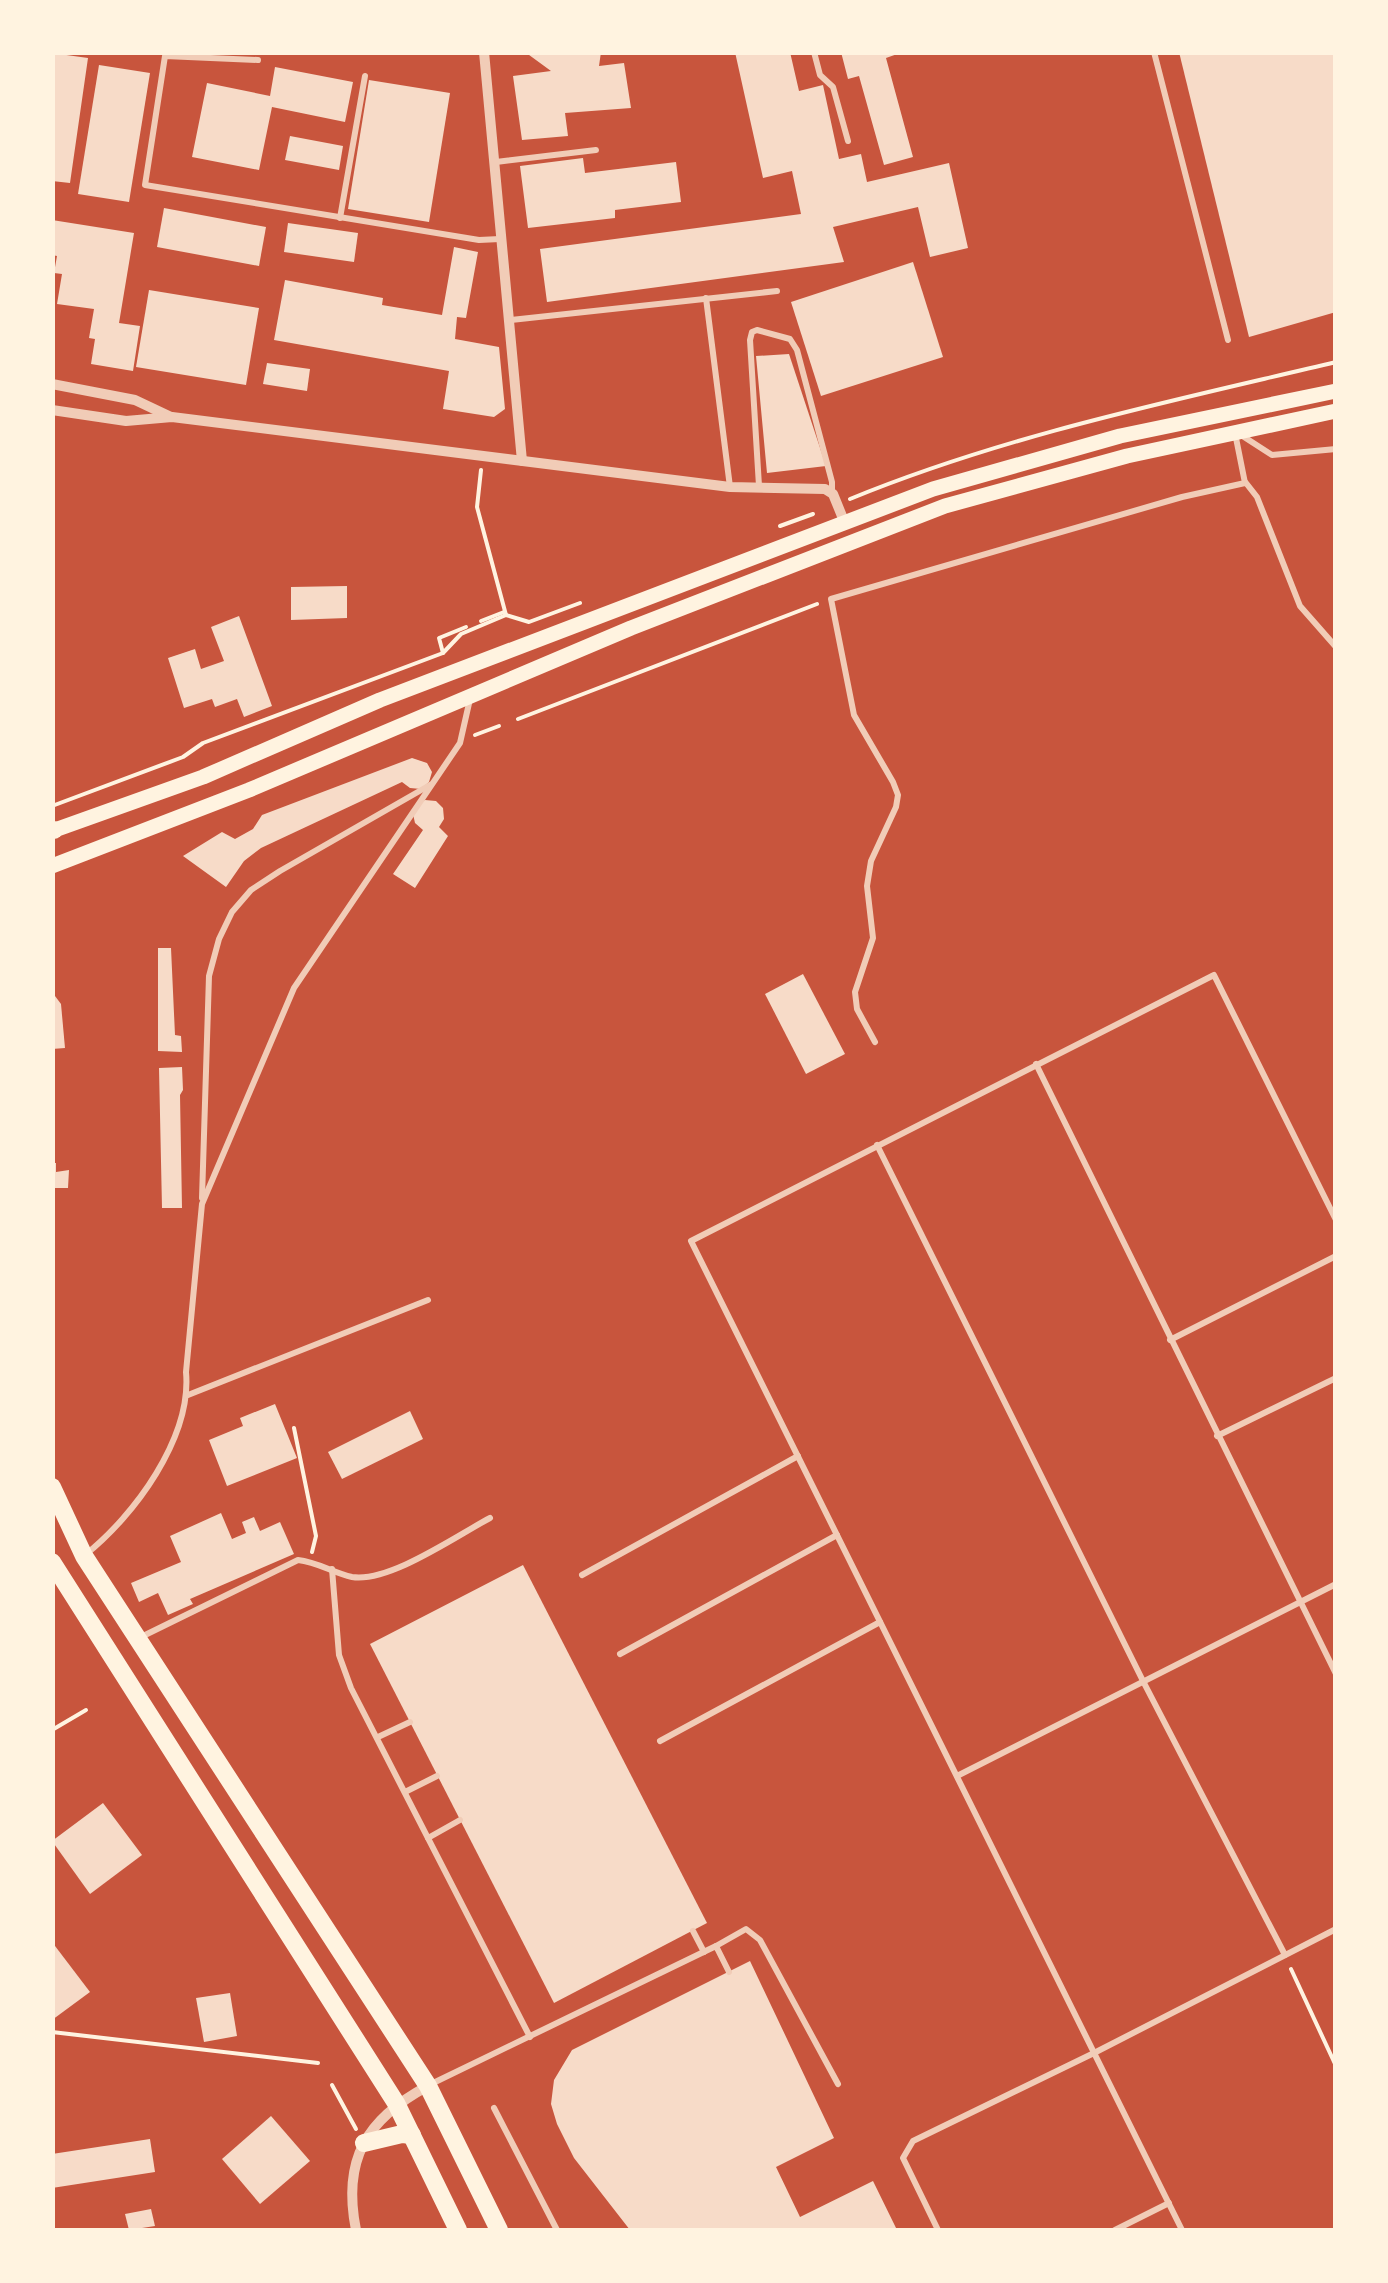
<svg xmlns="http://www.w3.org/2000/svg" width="1388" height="2283" font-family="'Work Sans',sans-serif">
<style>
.building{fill:#f7dbc8}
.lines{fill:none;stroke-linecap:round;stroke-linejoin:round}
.path{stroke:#fff3e0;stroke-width:4}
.service{stroke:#f1ccb7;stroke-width:6}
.minor{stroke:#f1ccb7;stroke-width:10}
.secondary{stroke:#fff3e0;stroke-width:15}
.primary{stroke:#fff3e0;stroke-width:18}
</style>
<rect width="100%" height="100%" fill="#c8553d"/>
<!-- building -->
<g class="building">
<path d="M525,52H601L599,66L624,63L631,108L565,113L568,136L522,140L513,76L551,71Z"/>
<path d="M735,52H790L799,91L823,85L839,159L861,154L867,182L949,163L968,248L930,257L918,207L833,227L844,262L547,302L540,249L801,214L792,171L763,178Z"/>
<path d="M841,52H903L886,58L913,157L884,165L859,76L848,79Z"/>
<path d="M1179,52H1336V312L1249,337Z"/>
<path d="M52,53L88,58L70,183L52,181L55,151L52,150Z"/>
<path d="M99,65L150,73L129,202L78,194Z"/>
<path d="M275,67L353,82L345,122L272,107L259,170L192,157L207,83L270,96Z"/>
<path d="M369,80L450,93L429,222L348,209Z"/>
<path d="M290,136L343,146L339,170L285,160Z"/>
<path d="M583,158L585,173L676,162L681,202L615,210V218L528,228L520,166Z"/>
<path d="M164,208L266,227L259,266L157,247Z"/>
<path d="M52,220L134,233L119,323L140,326L133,371L91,364L95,339L89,338L94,309L57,304L62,274L54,273L57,256L52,255Z"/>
<path d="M288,223L358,233L354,262L284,252Z"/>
<path d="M454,247L478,252L466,318L457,317L455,339L499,347L505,409L494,417L443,409L449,371L274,340L285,280L383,298L382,305L442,315Z"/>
<path d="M913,262L943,357L821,396L791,302Z"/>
<path d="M149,290L259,308L246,385L136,367Z"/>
<path d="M789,354L826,466L767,473L756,356Z"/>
<path d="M267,363L310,369L307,391L263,384Z"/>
<path d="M347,586V618L291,620V587Z"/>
<path d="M239,616L272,706L244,717L237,699L215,707L212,699L184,708L168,658L195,649L201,669L224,661L211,627Z"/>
<path d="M412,758L427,763L432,772L429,782L421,789L410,788L402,782L261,848L244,861L226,887L183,856L222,832L235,839L253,829L262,815Z"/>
<path d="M425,800L436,801L443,808L444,819L439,827L448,836L415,888L393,874L423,830L415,823L413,814L421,802Z"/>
<path d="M158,948H171L175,1035L181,1036L182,1052L158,1051Z"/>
<path d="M803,974L845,1054L806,1074L765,994Z"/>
<path d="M52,992L61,1004L65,1048L52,1049Z"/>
<path d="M182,1067L183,1090L180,1095L182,1208H162L159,1068Z"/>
<path d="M52,1163H56V1172L69,1170L68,1188H52Z"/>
<path d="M275,1404L297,1458L227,1486L209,1440L243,1426L240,1418Z"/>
<path d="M410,1411L423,1439L342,1479L328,1452Z"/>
<path d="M221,1513L232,1539L246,1533L242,1522L254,1517L260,1531L280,1522L294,1554L190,1599L193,1604L168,1615L158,1593L139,1602L131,1583L181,1562L170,1536Z"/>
<path d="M523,1565L707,1923L554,2003L370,1644Z"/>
<path d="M103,1803L142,1855L90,1894L52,1841Z"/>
<path d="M52,1942L90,1992L52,2020Z"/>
<path d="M750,1961L834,2138L776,2167L800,2217L873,2181L897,2230H630L574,2158L557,2124L551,2104L554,2080L572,2050Z"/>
<path d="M230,1993L237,2036L204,2042L196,1998Z"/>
<path d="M271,2116L310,2161L260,2204L222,2159Z"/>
<path d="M150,2139L155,2172L52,2188V2154Z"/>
<path d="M151,2209L155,2226L129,2230L125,2214Z"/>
</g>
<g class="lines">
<!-- path -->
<g class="path">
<path d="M481,470L477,507L506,615"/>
<path d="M850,499C1006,435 1172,401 1336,362"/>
<path d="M780,526L813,514"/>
<path d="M481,621L504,612"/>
<path d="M443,653L439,638L466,627"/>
<path d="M518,719L817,604"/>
<path d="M475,735L499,726"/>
<path d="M52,806L183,757L203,743L443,653L461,634L506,615L529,622L580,603"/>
<path d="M294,1428L316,1536L312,1552"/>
<path d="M52,1730L86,1710"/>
<path d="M1291,1969L1336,2066"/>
<path d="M52,2032L318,2063"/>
<path d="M332,2085L356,2129"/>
</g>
<!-- service -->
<g class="service">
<path d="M814,52L820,75L833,87L848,141"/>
<path d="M1154,52L1228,340"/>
<path d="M258,60L165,56L145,185L479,240L500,239"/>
<path d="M496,162L596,150"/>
<path d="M340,218L365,76"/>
<path d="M706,298L730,487"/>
<path d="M511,320L777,291"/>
<path d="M1241,435L1272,455L1336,449"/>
<path d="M1246,483L1257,497L1300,606L1336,647"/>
<path d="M759,486L750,340L752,332L757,330L790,339L797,350L832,482V492"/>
<path d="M875,1042L857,1009L855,992L873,938L867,886L871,861L896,807L898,795L893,782L854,715L831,599L1182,497L1245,483L1235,433"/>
<path d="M1036,1064L1336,1674"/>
<path d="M877,1145L1143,1681L1285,1955"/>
<path d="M202,1198L209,976L219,939L232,912L251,890L280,871L430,785"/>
<path d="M1170,1340L1336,1256"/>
<path d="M188,1395L428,1300"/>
<path d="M1217,1436L1336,1378"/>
<path d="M85,1555C134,1516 192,1438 186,1372L202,1204L294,988L460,743L470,699"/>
<path d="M332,1569L339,1655L351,1688L530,2037"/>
<path d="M582,1575L798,1456"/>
<path d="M141,1637L298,1560C318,1562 333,1573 352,1577C389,1583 456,1536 490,1518"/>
<path d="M620,1654L837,1535"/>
<path d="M378,1737L410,1722"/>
<path d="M660,1741L880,1622"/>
<path d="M957,1776L1336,1584"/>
<path d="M405,1792L437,1776"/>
<path d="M428,1838L460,1820"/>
<path d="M693,1931L704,1952"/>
<path d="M716,1946L746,1929L760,1940L838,2084"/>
<path d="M429,2085L716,1946L729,1972"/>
<path d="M494,2108L557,2230"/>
<path d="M938,2230L903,2158L913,2141L1094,2053L1336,1929"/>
<path d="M1115,2230L1169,2203"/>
<path d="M1182,2230L691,1241L1214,975L1336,1220"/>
</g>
<!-- minor -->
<g class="minor">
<path d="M484,52L522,461"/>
<path d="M52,384L135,400L171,417"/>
<path d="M52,410L126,421L172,417L730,487L825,489L833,494L844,521"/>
<path d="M356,2230C342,2160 366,2119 428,2086"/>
</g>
<!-- secondary -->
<g class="secondary">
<path d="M52,831L203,777L380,700L933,489L1120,436L1336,391"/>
<path d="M52,866L249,790L631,628L945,506L1127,456L1336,411"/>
</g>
<!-- primary -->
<g class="primary">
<path d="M52,830H54"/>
<path d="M52,1487L84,1556L428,2086L499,2230"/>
<path d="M52,1562L396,2103L458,2230"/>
<path d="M364,2143L402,2134L412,2135"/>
</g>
</g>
<!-- border -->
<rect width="1388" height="2283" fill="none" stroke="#fff3e0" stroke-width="110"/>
</svg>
